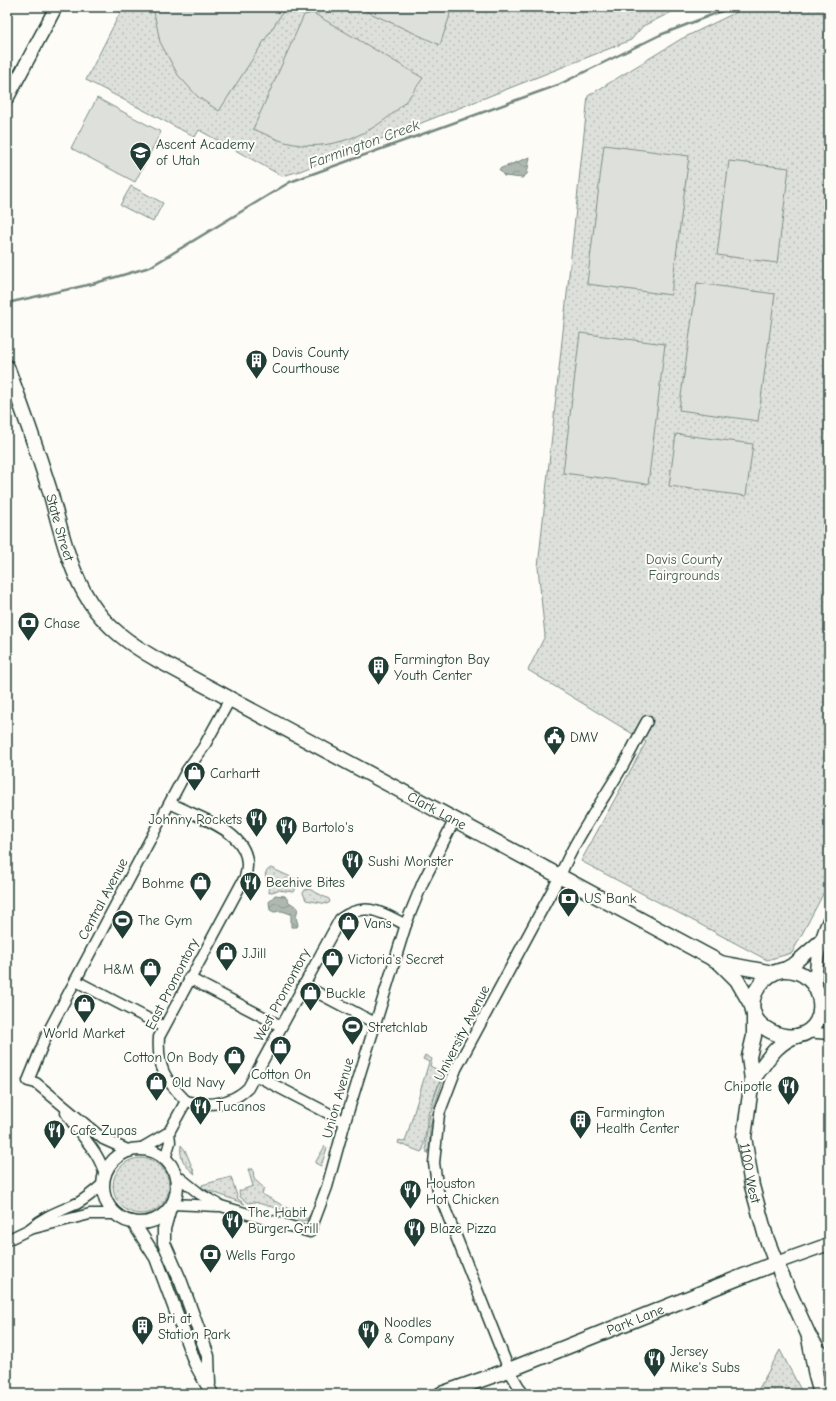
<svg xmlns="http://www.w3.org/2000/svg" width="836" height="1401" font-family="'Comic Neue',sans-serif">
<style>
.grass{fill:url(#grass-dots);stroke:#7e8e88}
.garden{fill:#dde0db;stroke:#7e8e88}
.water{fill:url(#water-waves);stroke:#75877f}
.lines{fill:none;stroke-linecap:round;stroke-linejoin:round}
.stream{stroke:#75877f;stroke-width:2.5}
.minor-casing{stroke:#1f3d34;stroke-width:13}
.tertiary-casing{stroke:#1f3d34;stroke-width:15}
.secondary-casing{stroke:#1f3d34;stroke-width:17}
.minor{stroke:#fdfcf7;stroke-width:10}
.tertiary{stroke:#fdfcf7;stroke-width:12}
.secondary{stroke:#fdfcf7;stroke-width:14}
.labels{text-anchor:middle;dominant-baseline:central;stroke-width:4;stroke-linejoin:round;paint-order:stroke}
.poi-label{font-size:14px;fill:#1f3d34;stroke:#fdfcf7;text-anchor:start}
.street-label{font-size:14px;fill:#1f3d34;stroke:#fdfcf7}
.park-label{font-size:14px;fill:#455e55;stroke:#fdfcf7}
.water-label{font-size:15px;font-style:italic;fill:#435c53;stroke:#fdfcf7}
</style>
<defs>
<pattern id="grass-dots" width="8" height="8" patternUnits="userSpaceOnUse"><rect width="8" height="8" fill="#dde0db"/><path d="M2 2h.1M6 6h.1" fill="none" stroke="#bdc1bd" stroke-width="1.8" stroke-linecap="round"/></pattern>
<pattern id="water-waves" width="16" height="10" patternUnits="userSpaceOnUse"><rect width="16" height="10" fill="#aeb8b1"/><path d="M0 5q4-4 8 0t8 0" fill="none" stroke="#8d9791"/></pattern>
</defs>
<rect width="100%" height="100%" fill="#fdfcf7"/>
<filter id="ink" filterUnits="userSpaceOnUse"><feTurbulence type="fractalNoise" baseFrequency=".025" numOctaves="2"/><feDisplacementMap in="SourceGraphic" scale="8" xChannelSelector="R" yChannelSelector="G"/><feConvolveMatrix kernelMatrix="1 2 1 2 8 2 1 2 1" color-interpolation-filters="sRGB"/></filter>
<g filter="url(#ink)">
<!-- grass -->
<g class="grass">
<path d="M123,7H682L643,26L631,40L300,171L282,176L199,130L195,137L86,80Z"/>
<path d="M747,7H829V883L792,953L767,960L581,861L646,742L528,670L545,636L538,567L588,96L681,39Z"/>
<path d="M131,186L163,203L153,222L120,205Z"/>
<path d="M271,868L295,879L298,883L294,892L278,890L269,893C269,891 270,888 269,886C267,879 261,873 271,868Z"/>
<path d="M309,889L329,899L330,902L327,904L306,900L303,893L305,890Z"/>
<path d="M425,1055L432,1059L430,1066L440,1071L443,1065L445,1067L429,1110L423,1150L421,1152L398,1143L399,1140L405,1142L429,1062L423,1059Z"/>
<path d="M446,1071L435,1105L430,1128L429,1151L427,1153C422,1138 436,1083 446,1071Z"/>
<path d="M181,1145L185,1150L195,1174C185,1166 179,1159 181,1145Z"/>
<path d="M325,1146L327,1148L321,1166L315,1163Z"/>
<circle cx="141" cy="1186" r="28"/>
<path d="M248,1169H253L254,1179L264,1188L262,1194L307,1219L312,1212L311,1220L301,1221L290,1212L254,1202L248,1203L240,1197L239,1191L253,1186Z"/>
<path d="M231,1177L238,1199L245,1204L202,1188V1185Z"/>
<path d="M780,1350L803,1394H756Z"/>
</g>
<!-- garden -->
<g class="garden">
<path d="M153,7H286L219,111L198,97L178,75L160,42Z"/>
<path d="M357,7H451L449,18L440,45Z"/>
<path d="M313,13L423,78C417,86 411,96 404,103C374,134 329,154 285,142C274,139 264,133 253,129L304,15Z"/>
<path d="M97,98L161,132L135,182L71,148Z"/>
<path d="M604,145L689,156L671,295L587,284Z"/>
<path d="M729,161L789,168L777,263L717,255Z"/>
<path d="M697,283L775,294L758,421L679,410Z"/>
<path d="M580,333L665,344L648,484L563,473Z"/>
<path d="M676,434L753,444L746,496L669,486Z"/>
</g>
<!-- water -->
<g class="water">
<path d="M530,157L527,174L522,178L504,176L499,169Z"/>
<path d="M275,895L285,896L289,902L298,908L296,917L298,925L297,927H291V914L282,911L274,912L270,910L269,902Z"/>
</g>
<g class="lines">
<!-- stream -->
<path class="stream" d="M7,303L92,284L150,267L290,182L558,85L660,35L732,7"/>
<defs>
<g id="minor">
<path d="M170,803C200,819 259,833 245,877L159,1037C157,1067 165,1080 186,1101"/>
<path d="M189,978L281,1026"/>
<path d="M76,981L164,1027"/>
<path d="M303,985L375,1023"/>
<path d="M806,1032L829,1034"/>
<path d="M255,1075L345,1122"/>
<path d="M186,1101C209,1107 230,1105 248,1088L340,919C366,901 381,912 406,925"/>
<path d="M66,1113C79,1135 99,1150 105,1176"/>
<path d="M140,1149L169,1132"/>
<path d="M130,1151L103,1139L36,1083L28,1081L47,1034L187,770L203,748L230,699"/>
<path d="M165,1159L170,1142L169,1132L186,1101"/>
<path d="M174,1173L200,1194L221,1206L310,1232L327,1187L345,1122L407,921L423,882L455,819"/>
<path d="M172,1204L218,1206"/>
<path d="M31,1228C46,1215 61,1211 78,1203C87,1198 95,1191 103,1184"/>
<path d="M7,1240L30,1229L90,1214H115"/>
<path d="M523,1394L509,1370L438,1191L434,1163L439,1114L456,1069L560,876C576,837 600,805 621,769C630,754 638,737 647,721"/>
</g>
<g id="tertiary">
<path d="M7,99L56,7"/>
<path d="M782,970L795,963L820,941"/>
<path d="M816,987C815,962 819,943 829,920"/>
<circle cx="140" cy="1186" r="37"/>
<path d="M169,1211L164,1229V1243L181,1282L208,1356L209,1384"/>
<path d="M133,1222L156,1258L195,1363L212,1394"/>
<path d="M776,1263L829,1244"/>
</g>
<g id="secondary">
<path id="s1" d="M7,367C22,407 36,447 49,488C60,526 68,568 90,602C106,627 130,644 156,659L719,962L737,980L752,1006"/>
<path d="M720,963L773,973"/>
<path d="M782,970C824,967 835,1028 797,1036C781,1039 756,1028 753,1011C749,993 765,974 782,970Z"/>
<path id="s2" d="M754,1014V1036L749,1057L752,1080L744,1137L752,1186L766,1237L776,1263L809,1336L829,1366"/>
<path d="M752,1080C766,1063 774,1044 796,1036"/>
<path d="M809,1338L816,1376L821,1394"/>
<path id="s3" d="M441,1394L509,1370L776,1263"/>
</g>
</defs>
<!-- minor casing -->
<use href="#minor" class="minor-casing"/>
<!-- tertiary casing -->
<use href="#tertiary" class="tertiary-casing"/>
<!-- secondary casing -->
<use href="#secondary" class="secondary-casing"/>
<!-- minor -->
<use href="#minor" class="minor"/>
<!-- tertiary -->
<use href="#tertiary" class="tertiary"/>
<!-- secondary -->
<use href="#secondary" class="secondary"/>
</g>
</g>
<!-- icons -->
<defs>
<symbol id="school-pin" viewBox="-11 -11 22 30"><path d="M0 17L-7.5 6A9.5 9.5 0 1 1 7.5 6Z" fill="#1f3d34" stroke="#fdfcf7"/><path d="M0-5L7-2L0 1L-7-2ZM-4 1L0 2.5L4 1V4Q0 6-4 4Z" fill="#fff"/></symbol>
<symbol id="building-pin" viewBox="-11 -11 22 30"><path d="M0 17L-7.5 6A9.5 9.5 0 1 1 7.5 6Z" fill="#1f3d34" stroke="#fdfcf7"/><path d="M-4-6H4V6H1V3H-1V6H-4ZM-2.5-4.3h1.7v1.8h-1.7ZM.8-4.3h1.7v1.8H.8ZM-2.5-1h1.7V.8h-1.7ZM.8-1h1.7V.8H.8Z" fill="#fff"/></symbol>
<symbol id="bank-pin" viewBox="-11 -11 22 30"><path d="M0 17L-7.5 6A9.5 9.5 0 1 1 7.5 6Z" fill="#1f3d34" stroke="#fdfcf7"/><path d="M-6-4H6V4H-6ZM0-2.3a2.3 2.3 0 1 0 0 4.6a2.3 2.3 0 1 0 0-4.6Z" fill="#fff"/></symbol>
<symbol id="civic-pin" viewBox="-11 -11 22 30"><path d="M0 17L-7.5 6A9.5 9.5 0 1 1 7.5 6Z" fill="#1f3d34" stroke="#fdfcf7"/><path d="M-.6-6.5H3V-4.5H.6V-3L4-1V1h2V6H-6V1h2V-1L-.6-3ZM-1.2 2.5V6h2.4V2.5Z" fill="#fff"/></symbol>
<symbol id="shop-pin" viewBox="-11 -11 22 30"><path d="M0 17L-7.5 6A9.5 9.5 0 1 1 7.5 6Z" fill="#1f3d34" stroke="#fdfcf7"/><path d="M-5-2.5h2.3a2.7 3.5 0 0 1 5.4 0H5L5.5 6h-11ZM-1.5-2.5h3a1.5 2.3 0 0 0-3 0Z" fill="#fff"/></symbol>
<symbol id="restaurant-pin" viewBox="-11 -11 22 30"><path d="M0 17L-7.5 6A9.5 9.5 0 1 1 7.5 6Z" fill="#1f3d34" stroke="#fdfcf7"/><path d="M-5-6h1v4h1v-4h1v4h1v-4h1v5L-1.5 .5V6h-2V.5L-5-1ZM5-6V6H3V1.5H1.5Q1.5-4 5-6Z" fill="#fff"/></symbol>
<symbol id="stadium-pin" viewBox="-11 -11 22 30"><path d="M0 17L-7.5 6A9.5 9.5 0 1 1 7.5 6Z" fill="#1f3d34" stroke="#fdfcf7"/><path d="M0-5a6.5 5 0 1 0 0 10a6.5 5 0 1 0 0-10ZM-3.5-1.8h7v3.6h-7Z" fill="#fff"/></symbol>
</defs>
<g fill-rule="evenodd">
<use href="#school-pin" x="128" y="140" width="25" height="34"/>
<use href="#building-pin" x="244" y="348" width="25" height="34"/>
<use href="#bank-pin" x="16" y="610" width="25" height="34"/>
<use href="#building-pin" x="366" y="654" width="25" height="34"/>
<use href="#civic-pin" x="542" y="724" width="25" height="34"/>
<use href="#shop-pin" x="182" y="760" width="25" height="34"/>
<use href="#restaurant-pin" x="244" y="806" width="25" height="34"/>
<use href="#restaurant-pin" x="274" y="814" width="25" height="34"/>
<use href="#restaurant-pin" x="340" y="848" width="25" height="34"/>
<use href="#restaurant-pin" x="238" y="870" width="25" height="34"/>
<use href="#shop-pin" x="188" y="870" width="25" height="34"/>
<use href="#bank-pin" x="556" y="886" width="25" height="34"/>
<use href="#stadium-pin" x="110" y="908" width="25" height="34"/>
<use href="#shop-pin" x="336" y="910" width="25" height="34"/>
<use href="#shop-pin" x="214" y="940" width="25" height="34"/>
<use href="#shop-pin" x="320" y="946" width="25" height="34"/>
<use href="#shop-pin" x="138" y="956" width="25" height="34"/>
<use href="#shop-pin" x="298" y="980" width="25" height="34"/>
<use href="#shop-pin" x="72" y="992" width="25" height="34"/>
<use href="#stadium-pin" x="340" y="1014" width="25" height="34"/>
<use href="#shop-pin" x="268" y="1034" width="25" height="34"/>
<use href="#shop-pin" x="222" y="1044" width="25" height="34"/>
<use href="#shop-pin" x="144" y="1070" width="25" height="34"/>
<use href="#restaurant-pin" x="776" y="1074" width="25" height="34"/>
<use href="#restaurant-pin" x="188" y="1094" width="25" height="34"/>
<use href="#building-pin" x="568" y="1108" width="25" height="34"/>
<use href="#restaurant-pin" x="42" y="1118" width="25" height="34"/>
<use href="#restaurant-pin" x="398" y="1178" width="25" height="34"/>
<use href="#restaurant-pin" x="220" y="1208" width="25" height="34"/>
<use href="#restaurant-pin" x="402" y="1216" width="25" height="34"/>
<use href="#bank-pin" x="198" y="1242" width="25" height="34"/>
<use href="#building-pin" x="130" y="1314" width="25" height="34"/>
<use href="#restaurant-pin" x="356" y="1318" width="25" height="34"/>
<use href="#restaurant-pin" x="642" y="1346" width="25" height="34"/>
</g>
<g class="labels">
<!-- poi labels -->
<g class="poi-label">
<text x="156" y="144">Ascent Academy<tspan x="156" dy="16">of Utah</tspan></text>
<text x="272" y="352">Davis County<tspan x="272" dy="16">Courthouse</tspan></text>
<text x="44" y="623">Chase</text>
<text x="394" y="659">Farmington Bay<tspan x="394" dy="16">Youth Center</tspan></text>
<text x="570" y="737">DMV</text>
<text x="210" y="773">Carhartt</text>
<text x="242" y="819" text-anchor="end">Johnny Rockets</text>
<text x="302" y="827">Bartolo's</text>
<text x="368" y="861">Sushi Monster</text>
<text x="266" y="882">Beehive Bites</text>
<text x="184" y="883" text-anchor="end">Bohme</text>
<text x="584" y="898">US Bank</text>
<text x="138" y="920">The Gym</text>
<text x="364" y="923">Vans</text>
<text x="242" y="953">J.Jill</text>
<text x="348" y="959">Victoria's Secret</text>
<text x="134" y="969" text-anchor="end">H&amp;M</text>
<text x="326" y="993">Buckle</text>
<text x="368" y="1027">Stretchlab</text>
<text x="84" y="1033" text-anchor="middle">World Market</text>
<text x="218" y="1057" text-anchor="end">Cotton On Body</text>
<text x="281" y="1074" text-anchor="middle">Cotton On</text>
<text x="172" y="1082">Old Navy</text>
<text x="772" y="1086" text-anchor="end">Chipotle</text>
<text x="216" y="1106">Tucanos</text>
<text x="596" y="1112">Farmington<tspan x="596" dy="16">Health Center</tspan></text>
<text x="70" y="1130">Cafe Zupas</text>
<text x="426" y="1183">Houston<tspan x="426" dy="16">Hot Chicken</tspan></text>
<text x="248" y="1212">The Habit<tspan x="248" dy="16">Burger Grill</tspan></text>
<text x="430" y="1228">Blaze Pizza</text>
<text x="226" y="1255">Wells Fargo</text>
<text x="158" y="1318">Bri at<tspan x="158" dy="16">Station Park</tspan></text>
<text x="384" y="1322">Noodles<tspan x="384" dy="16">&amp; Company</tspan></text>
<text x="670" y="1351">Jersey<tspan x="670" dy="16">Mike's Subs</tspan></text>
</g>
<!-- street labels -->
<g class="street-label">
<text stroke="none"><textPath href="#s1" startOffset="169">State Street</textPath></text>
<text stroke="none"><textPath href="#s1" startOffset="657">Clark Lane</textPath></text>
<text transform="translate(103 899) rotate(-62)">Central Avenue</text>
<text transform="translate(172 984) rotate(-63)">East Promontory</text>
<text transform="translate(282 995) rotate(-62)">West Promontory</text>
<text transform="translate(462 1033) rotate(-63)">University Avenue</text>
<text transform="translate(338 1098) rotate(-74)">Union Avenue</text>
<text stroke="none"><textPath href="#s2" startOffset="161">1100 West</textPath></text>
<text stroke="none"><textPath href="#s3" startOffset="208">Park Lane</textPath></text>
</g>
<!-- park labels -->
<g class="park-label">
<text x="684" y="559">Davis County<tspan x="684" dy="16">Fairgrounds</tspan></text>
</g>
<!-- water labels -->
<g class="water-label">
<text transform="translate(364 144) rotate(-20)">Farmington Creek</text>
</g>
</g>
<!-- margin -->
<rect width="836" height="1401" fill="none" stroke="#fdfcf7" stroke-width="24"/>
<rect x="12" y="12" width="812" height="1377" fill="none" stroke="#1f3d34" stroke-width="1.5" filter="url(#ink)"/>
</svg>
